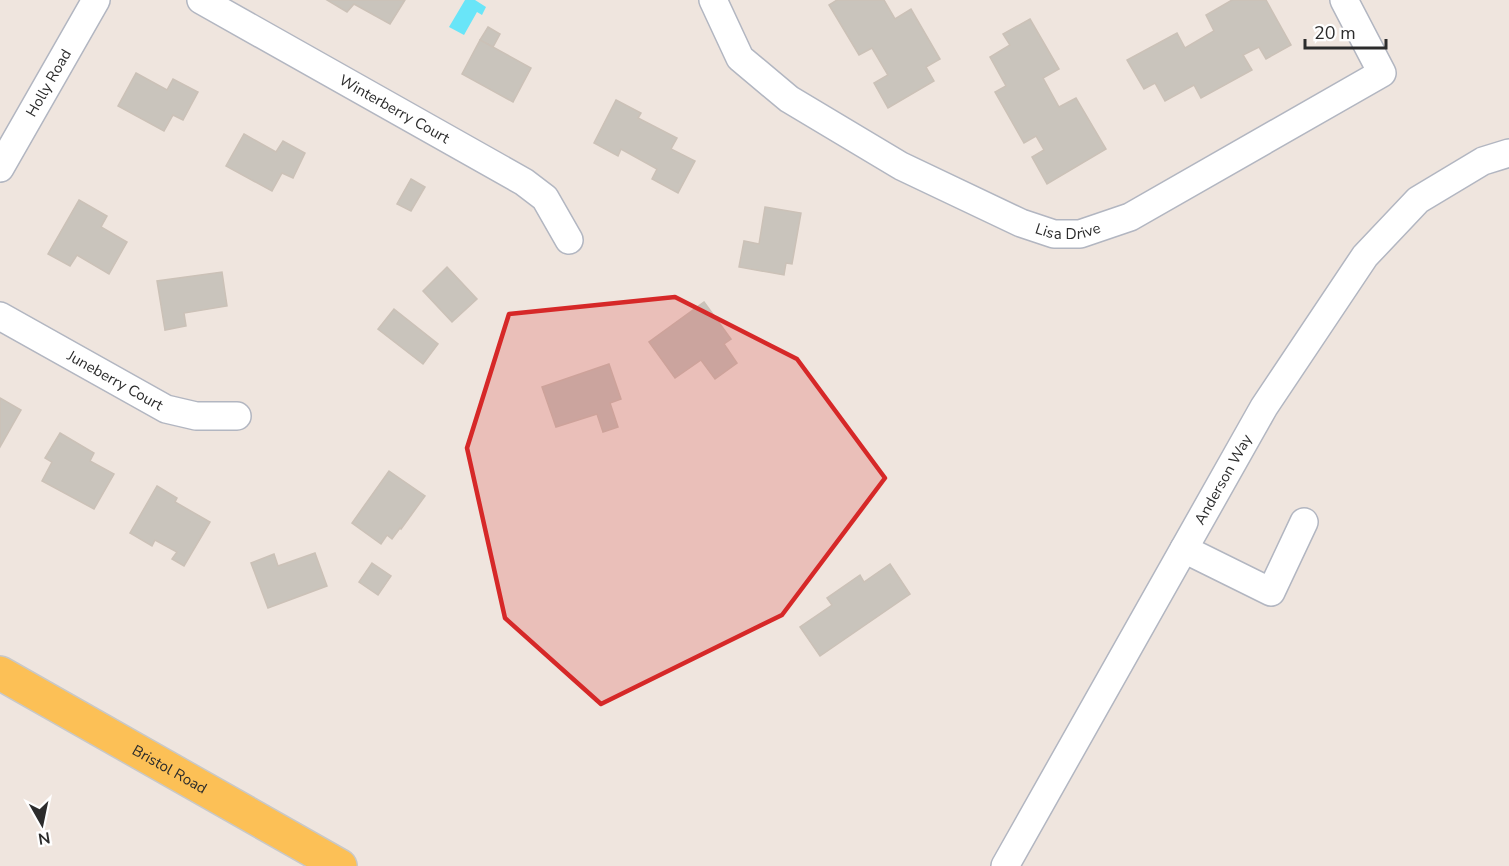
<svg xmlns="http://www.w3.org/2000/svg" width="1509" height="866" font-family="'Nunito Sans',sans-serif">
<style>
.water{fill:#69e5f8}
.building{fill:#c9c4bc;stroke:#cbc1b7;stroke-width:1.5}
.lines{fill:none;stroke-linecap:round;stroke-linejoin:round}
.minor-casing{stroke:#b2b6c1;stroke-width:30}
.major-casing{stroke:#c8c8c8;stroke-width:36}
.minor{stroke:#fff;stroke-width:27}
.major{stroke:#fcc056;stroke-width:33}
.marked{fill:#d62828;fill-opacity:0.2;stroke:#d62828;stroke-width:4.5;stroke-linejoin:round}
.labels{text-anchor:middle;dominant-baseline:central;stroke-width:4.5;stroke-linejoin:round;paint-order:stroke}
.street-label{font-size:15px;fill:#2c2c2c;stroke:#fff}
</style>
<rect width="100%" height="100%" fill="#efe5de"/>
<!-- water -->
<path class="water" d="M465,0H475L486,7L482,15L477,12L464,35L449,27Z"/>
<!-- building -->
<g class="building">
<path d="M327,0H405L390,24L354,4L347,12Z"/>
<path d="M837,0H884L895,19L911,9L940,59L926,67L934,81L888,108L874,83L888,75L872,48L859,55L829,5Z"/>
<path d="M1232,0H1266L1291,45L1266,59L1259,47L1243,55L1252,70L1201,98L1194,85L1165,101L1155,83L1144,89L1127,60L1177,33L1185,48L1214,31L1206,15Z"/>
<path d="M1030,19L1059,69L1043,78L1059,107L1076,98L1106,149L1047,184L1032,157L1044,150L1036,136L1024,143L995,92L1006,86L990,57L1010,45L1003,34Z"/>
<path d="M488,27L500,34L493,47L480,40Z"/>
<path d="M480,40L531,68L513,102L462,74Z"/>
<path d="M136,73L167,90L173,79L198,92L183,120L173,115L164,131L118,106Z"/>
<path d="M616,100L641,113L638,118L677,138L671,149L695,161L678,193L652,179L657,169L621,149L618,156L594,143Z"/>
<path d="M244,134L276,152L283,141L305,153L293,178L282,173L272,191L226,166Z"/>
<path d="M411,179L425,187L411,211L397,204Z"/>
<path d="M79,200L107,216L101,227L127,242L109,274L77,255L70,266L48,254Z"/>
<path d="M765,207L801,213L792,264L786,263L784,275L739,267L744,241L759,244Z"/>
<path d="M447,267L477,299L452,322L423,291Z"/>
<path d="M222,272L227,306L184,313L186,326L165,330L157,281Z"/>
<path d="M704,302L731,339L724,344L737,363L715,379L701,360L675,378L649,342Z"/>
<path d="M394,309L438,344L423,364L378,329Z"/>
<path d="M609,364L621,399L610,403L618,427L603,432L597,414L556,427L542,387Z"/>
<path d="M0,398L21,410L0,447Z"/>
<path d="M60,433L94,453L90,461L114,474L94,509L42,481L52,462L45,458Z"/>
<path d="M389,471L425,496L401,529L400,528L392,539L387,535L381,544L352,523Z"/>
<path d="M157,486L177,498L175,502L210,522L184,566L172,559L177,552L155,540L152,546L130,533Z"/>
<path d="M315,553L327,586L268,608L251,563L274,554L278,566Z"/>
<path d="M372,563L391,576L378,595L359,582Z"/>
<path d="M890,564L910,594L820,656L800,627L832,605L827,598L860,575L864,582Z"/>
</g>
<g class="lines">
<defs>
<g id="minor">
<path id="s1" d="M201,0L524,182L545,198L569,240"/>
<path id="s2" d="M713,0L740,58L789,99L901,166L1021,223L1054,234H1080L1130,217L1382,73L1344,0"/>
<path id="s3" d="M0,168L96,0"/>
<path id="s4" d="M0,316L166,409L196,416H237"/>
<path d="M1184,549L1271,592L1304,522"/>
<path id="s5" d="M1005,866L1264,407L1365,256L1418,200L1483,161L1509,153"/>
</g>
<g id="major">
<path id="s6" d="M0,673L340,866"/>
</g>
</defs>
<!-- minor casing -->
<use href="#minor" class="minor-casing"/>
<!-- major casing -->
<use href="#major" class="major-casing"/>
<!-- minor -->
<use href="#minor" class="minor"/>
<!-- major -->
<use href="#major" class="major"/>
</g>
<!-- marked area -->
<path class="marked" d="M675,297L797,359L885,478L782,615L601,704L505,618L467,448L509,314Z"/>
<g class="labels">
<!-- street labels -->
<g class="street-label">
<text stroke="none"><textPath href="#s3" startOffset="98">Holly Road</textPath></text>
<text stroke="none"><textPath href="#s1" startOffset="222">Winterberry Court</textPath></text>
<text stroke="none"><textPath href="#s2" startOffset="440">Lisa Drive</textPath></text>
<text stroke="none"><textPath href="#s4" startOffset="132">Juneberry Court</textPath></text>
<text stroke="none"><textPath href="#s5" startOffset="444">Anderson Way</textPath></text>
<text stroke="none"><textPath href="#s6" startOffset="195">Bristol Road</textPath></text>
</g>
</g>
<!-- north arrow -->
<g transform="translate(42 824) rotate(171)" stroke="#ffffff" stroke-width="4.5" paint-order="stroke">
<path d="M0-4.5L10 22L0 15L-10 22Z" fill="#2c2c2c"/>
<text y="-9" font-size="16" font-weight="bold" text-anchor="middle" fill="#2c2c2c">N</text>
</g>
<!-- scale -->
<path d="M1305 39v9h81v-9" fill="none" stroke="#2c2c2c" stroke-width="3"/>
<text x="1314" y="39" font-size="18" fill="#2c2c2c" stroke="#ffffff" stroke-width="4.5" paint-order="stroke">20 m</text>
</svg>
